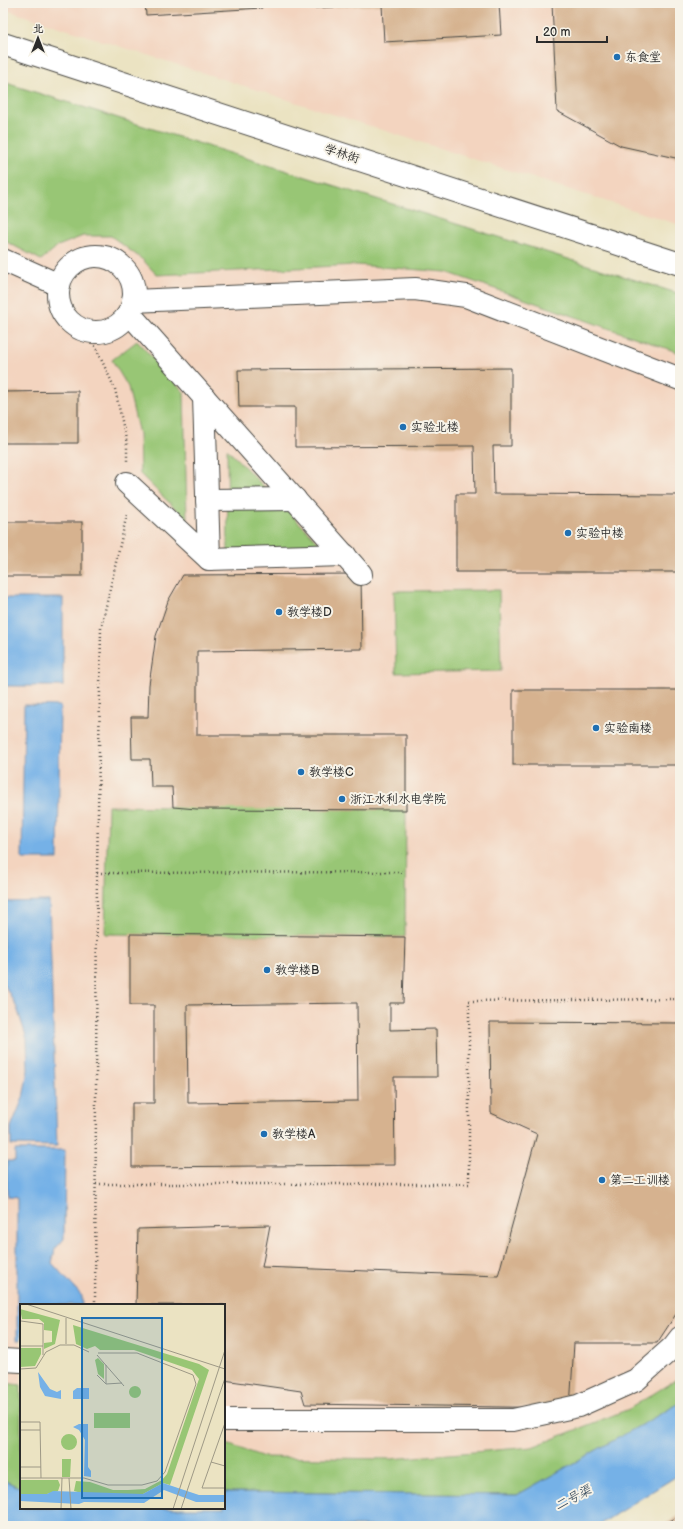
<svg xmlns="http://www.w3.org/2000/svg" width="683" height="1529" font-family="'Balsamiq Sans','LXGW WenKai TC',sans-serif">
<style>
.built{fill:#f3d4bf}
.green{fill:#98c674;stroke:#627850}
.water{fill:#75b1e7;stroke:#506e89}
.building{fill:#d6b28f;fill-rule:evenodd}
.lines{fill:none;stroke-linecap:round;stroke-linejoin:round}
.street-casing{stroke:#484742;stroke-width:24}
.secondary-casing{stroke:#484742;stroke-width:24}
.path{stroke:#484742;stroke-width:2.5;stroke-dasharray:1 3;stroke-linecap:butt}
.street{stroke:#fff;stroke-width:22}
.secondary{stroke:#fff;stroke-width:22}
.poi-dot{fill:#1f6fb2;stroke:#f7f3e8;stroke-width:1.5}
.labels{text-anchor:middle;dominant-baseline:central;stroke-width:4;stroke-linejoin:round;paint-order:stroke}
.poi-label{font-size:12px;fill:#2b2b2b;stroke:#f7f3e8;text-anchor:start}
.street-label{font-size:12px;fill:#2b2b2b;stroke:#f7f3e8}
.water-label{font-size:13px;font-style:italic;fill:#415363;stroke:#f7f3e8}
.inset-road{fill:none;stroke:#9e9986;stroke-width:1}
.view{fill:#1f6fb2;fill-opacity:0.15;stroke:#1f6fb2;stroke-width:2}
.inset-edge{fill:none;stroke:#2b2b2b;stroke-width:2}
</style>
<rect width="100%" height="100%" fill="#f7f3e8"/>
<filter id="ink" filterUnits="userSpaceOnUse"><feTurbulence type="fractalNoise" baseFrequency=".025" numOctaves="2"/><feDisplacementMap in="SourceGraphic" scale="8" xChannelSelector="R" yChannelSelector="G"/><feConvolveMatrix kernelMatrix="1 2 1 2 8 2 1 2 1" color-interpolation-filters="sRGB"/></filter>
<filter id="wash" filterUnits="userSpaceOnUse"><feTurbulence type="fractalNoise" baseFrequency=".012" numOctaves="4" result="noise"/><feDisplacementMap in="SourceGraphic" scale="16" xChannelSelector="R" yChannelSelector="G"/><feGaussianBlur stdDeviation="0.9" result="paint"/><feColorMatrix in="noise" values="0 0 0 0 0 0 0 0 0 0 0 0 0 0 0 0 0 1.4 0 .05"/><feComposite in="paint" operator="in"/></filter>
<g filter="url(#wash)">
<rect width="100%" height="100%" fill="#ebe3c2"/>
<!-- built -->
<g class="built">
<path d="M3,3H680V225L3,9Z"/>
<path d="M3,82L680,294V1403L517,1495L224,1492V1305H21V1488L3,1480Z"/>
</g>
<!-- green -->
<g class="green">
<path d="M3,82L680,294V353L446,272L356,265L157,275L143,260L111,236H83L58,246L41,260L3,240Z"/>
<path d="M137,341L184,392L187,520L140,474L139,434L128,387L112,360Z"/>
<path d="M227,449L331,555L228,558Z"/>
<path d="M499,590L501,671L396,673L394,591Z"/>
<path d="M108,806L406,810L405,937L105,934Z"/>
<path d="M680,1377V1403L517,1495L224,1492V1443L264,1457L391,1459L532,1447L629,1409Z"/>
<path d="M3,1383L21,1385V1488L3,1480Z"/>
</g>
<!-- water -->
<g class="water">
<rect x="3" y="598" width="60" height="88"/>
<path d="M24,705L60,706L58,859H22Z"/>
<path d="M49,901L57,1146L11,1145V1127L23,1098L28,1070L27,1039L17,1008L3,982V902Z"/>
<path d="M15,1150H65L64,1239L55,1249L52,1263L82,1296V1305H21V1340H17V1198L7,1197V1161H15Z"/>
<path d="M680,1403V1474L597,1526H3V1480L21,1488V1508H224V1492L517,1495Z"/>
</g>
<g id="blocks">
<!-- building -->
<g class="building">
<path d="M145,3H262V8L146,15Z"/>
<path d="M315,3H499L501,35L384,42L382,5L315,8Z"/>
<path d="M552,3H680V159L621,146L557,111Z"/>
<path d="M511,368V446H493L494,494L680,495V572H456V494H475L474,446L295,447V407H239L238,370Z"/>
<path d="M78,391V443H3V392Z"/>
<rect x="3" y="522" width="79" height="54"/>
<path d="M361,574L362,649L197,651V735H406V810L197,809L173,807L172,787H151L150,759H132L131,717H148L149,685L156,636L168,601L183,575Z"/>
<rect x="513" y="690" width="167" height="75"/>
<path d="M130,934L405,937L403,1003H390V1030L436,1029L437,1077H394L395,1165L132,1167V1103H154V1005H130ZM357,1003L358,1101L188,1103L187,1005Z"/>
<path d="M490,1022L680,1023V1308L657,1343H574L570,1408L305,1404L301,1391L224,1380V1305H136L138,1229L270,1225L262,1267L498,1276L537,1134L491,1113Z"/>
<path d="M680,1515V1526H662Z"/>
</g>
</g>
</g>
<g filter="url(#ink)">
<use href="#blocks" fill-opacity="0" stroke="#484742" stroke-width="1"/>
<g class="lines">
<defs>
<g id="street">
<circle cx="96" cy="294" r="38"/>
<path d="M3,260L59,285"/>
<path d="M133,301L415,289L466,296L680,379"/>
<path d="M129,313L361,574"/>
<path d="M127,483L209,559L204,397"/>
<path d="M207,500L295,499"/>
<path d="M209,559L345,555"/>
<path d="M3,1360L21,1361"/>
<path d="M224,1420H513L578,1406L636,1380L673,1347L680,1338"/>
</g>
<path id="secondary" d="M3,44L680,264"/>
</defs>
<!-- street casing -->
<use href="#street" class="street-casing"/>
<!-- secondary casing -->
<use href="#secondary" class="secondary-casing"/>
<!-- path -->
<g class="path">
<path d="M88,331L115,389L127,444V462"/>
<path d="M97,873L405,872"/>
<path d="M96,1184H469V1001L680,999"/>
<path d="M95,1305L97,873L101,628L127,514"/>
</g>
<!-- street -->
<use href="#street" class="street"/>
<!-- secondary -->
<use href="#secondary" class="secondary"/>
</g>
</g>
<!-- markers -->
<g class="poi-dot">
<circle cx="617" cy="57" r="4"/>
<circle cx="403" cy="427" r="4"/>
<circle cx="568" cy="533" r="4"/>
<circle cx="279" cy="612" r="4"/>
<circle cx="596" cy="728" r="4"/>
<circle cx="301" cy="772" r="4"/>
<circle cx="342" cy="799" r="4"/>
<circle cx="267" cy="970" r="4"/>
<circle cx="264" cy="1134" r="4"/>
<circle cx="602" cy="1180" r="4"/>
</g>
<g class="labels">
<!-- poi labels -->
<g class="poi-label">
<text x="625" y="57">东食堂</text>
<text x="411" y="427">实验北楼</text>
<text x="576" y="533">实验中楼</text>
<text x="287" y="612">教学楼D</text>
<text x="604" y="728">实验南楼</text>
<text x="309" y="772">教学楼C</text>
<text x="350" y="799">浙江水利水电学院</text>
<text x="275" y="970">教学楼B</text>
<text x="272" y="1134">教学楼A</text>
<text x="610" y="1180">第二工训楼</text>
</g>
<!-- street labels -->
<g class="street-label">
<text transform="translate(342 154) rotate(18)">学林街</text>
</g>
<!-- water labels -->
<g class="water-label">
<text transform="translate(573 1498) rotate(-27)">二号渠</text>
</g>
</g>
<!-- overview -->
<g transform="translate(20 1304)">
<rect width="205" height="205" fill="#ebe3c2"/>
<path d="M0,5L40,16L35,40L24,45V39L32,38V27L24,26V19L19,15H2ZM53,21L179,60L189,66L150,181L143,179L123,190H65L54,187L56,177L70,178L93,186H108L125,185L142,176L147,170L179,75L172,66L114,46H80L75,42L67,45L56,40ZM0,44H21V50L15,62L0,63ZM78,54L84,60V75L78,70L75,56ZM109 88a6 6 0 1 1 12 0a6 6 0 1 1-12 0ZM74,109H110V124H74ZM41 138a8 8 0 1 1 16 0a8 8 0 1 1-16 0ZM42,155H51L50,173H42ZM0,176H38L40,181L38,187L27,190H0Z" fill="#98c674"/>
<path d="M18,68L30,85L37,88L41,86V95L25,92L20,83ZM57,84H69V95H53V87ZM59,120H68V163L71,167V173L64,172L65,136L59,126L53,123ZM143,179L179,191H205V198H176L144,186L124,199L64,198L59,200L0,197V190H27L33,187L123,190Z" fill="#75b1e7"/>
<path class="inset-road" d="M6,0L205,65M46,14V40M1,17L23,20V42M0,42H23V51M77,51L104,82M0,65L16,64L26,48L40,41H54L69,48M77,71L86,80V61M86,80L102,79M0,118H20L21,174M205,119L182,184H205M0,126H20M191,158L205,162M0,163H21M0,174H64L88,181H122L137,177L145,168L176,80L173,71L117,49H78M49,174L51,205M41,205L42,174M153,205L205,46M161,205L205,74"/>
<path class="view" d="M62,14H142V194H62Z"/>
<rect width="205" height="205" class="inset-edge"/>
</g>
<!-- margin -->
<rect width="683" height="1529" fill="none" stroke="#f7f3e8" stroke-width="16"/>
<!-- north arrow -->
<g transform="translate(38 38)" stroke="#f7f3e8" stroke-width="3" paint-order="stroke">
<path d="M0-3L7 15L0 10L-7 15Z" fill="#2b2b2b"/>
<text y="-6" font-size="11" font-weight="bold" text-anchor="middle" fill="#2b2b2b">北</text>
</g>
<!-- scale -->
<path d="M537 36v6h70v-6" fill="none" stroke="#2b2b2b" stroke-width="2"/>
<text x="543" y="36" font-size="12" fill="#2b2b2b" stroke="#f7f3e8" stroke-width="3" paint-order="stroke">20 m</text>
</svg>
